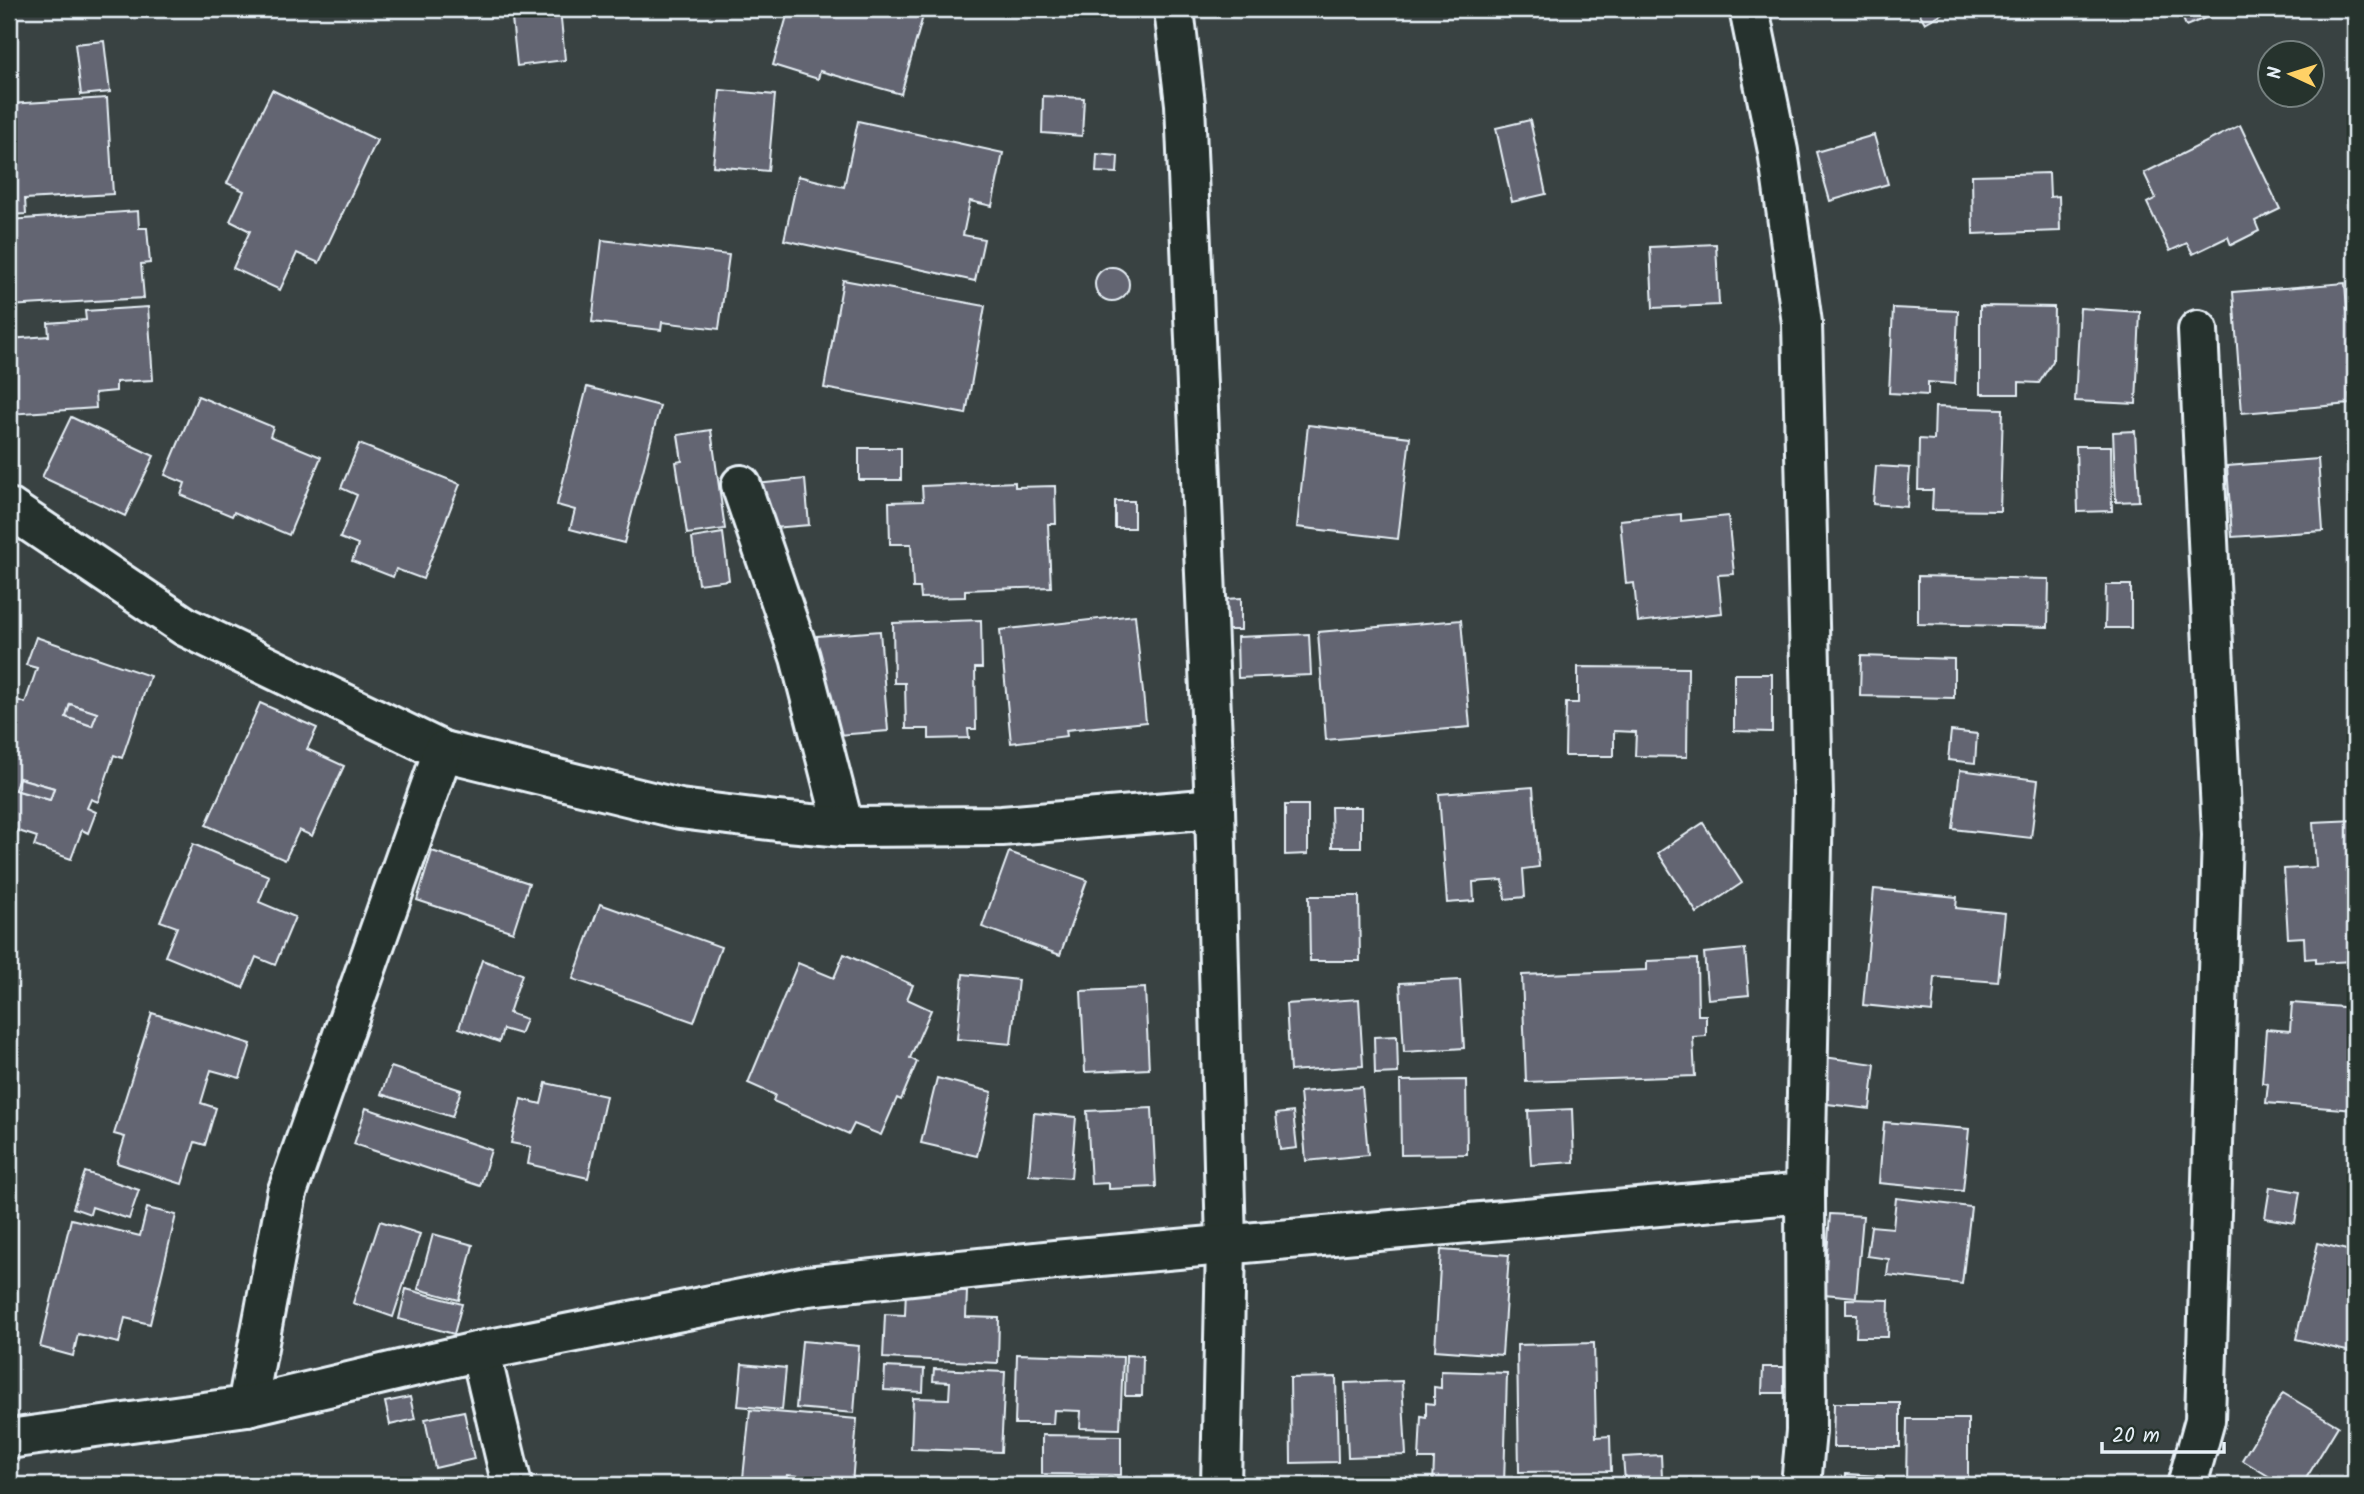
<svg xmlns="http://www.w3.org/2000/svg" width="2364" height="1494" font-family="Kalam,sans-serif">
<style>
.building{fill:#646572;stroke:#e8f1f8;stroke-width:2;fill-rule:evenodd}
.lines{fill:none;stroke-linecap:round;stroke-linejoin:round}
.minor-casing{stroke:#e8f1f8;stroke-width:44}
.minor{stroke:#26332d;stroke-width:38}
</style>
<rect width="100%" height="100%" fill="#394242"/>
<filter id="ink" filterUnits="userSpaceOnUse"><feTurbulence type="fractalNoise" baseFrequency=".0143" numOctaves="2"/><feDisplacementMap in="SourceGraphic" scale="14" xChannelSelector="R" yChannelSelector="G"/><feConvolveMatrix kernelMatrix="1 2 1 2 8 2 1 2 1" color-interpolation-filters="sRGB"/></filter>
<g filter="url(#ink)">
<!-- building -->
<g class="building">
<path d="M511,9H560L565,60L517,66Z"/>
<path d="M789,9H925L901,94L820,71L818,79L773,65Z"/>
<path d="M1917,9H1950L1925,23Z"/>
<path d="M2179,9H2227L2186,26Z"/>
<path d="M104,41L110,92L81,95L75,44Z"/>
<path d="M272,90L377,140L319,263L297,253L280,290L233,268L250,231L230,221L244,191L227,183Z"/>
<path d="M720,90L775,95L768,171L713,166Z"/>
<path d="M1043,96L1084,98L1082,136L1042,133Z"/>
<path d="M107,98L113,194L25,199L26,214L9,215V104Z"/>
<path d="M1530,120L1546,194L1512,202L1496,128Z"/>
<path d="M858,121L1003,153L992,206L970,201L963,235L984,239L975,281L784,240L798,176L844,187Z"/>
<path d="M2240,125L2280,209L2255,221L2259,231L2231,245L2228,237L2193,254L2187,243L2170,251L2147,203L2156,198L2144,173Z"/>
<path d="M1874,135L1888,184L1830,201L1816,152Z"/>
<path d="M1097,154L1118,156L1117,173L1096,172Z"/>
<path d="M2049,173L2050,197L2059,196L2060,231L1973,234L1972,175Z"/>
<path d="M138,211L139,228H147L150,263L141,264L144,298L9,306V220Z"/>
<path d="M602,240L729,255L719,329L662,322L661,330L592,322Z"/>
<path d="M1716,244L1719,305L1653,308L1650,247Z"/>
<circle cx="1112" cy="284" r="17"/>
<path d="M843,280L985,306L966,414L824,388Z"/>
<path d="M2345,283L2347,310L2355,309V372H2353L2354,394H2349L2350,404L2242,413L2233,292Z"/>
<path d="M1980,306L2054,307L2053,361L2039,383L2019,382V394H1980Z"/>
<path d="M148,307L153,380L116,382V391L95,393L96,408L9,414V339L49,336L48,323L86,320L85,311Z"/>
<path d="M1893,308L1958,311L1955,384L1928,382V395L1889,393Z"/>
<path d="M2080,308L2140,312L2136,404L2075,401Z"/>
<path d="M587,387L660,406L624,543L570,529L575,510L557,505Z"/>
<path d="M198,396L273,427L270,436L321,457L289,535L234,512L232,516L181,495L185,483L165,475Z"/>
<path d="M1935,407L2003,409L2000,511L1932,510L1933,490H1918L1919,439L1934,440Z"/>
<path d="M71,417L154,456L125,516L42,477Z"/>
<path d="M1308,425L1410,437L1398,539L1297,527Z"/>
<path d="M711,430L725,529L687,534L676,462L682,461L678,435Z"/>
<path d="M2135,431L2139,501L2116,502L2113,432Z"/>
<path d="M359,444L460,484L423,579L396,569L393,577L352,561L358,545L340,538L357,495L341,488Z"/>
<path d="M2076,446H2111L2112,511L2078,512Z"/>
<rect x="859" y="448" width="42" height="32"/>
<path d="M2318,459L2323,531L2232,537L2227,466Z"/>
<path d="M1876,466L1910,468L1907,507L1873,504Z"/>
<path d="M805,479L809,525L761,529L756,484Z"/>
<path d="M1015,482V487L1055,486L1056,524H1048L1051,587L965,590V597L921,598L920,588H913L911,544H890L889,502L923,501L922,486Z"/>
<rect x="1115" y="501" width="19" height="27"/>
<path d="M1681,514V521L1728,516L1734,574L1718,575L1722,613L1638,622L1634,583L1626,584L1620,520Z"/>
<path d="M723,533L729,580L698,584L692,538Z"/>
<path d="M1918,576L2049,579L2048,627L1918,624Z"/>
<path d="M2106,585H2131V628H2105Z"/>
<path d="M1241,598V630H1211L1210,600Z"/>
<path d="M1135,615L1146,722L1066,730L1067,736L1011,743L1000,630Z"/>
<path d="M981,620L982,668H975L976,729H968L969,738L929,739V729H906L905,683H894L893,623Z"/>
<path d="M1461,620L1470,727L1326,740L1318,632Z"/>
<path d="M880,631L888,731L825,736L817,636Z"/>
<path d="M1309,634L1311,675L1238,678L1237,637Z"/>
<path d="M36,637L150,676L122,758L114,755L98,802L91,799L87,808L96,812L88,833L82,830L71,859L34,846L37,837L9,828V740L12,742L16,729L9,727V707L12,698L25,703L37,668L26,665ZM70,704L97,713L92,726L66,717ZM19,778L54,788L50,800L15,790Z"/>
<path d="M2354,654H2355V699H2352Z"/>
<path d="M1861,656L1954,659V698L1860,696Z"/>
<path d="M1578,667L1688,668L1687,757L1635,756L1636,732L1614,731V756H1565L1566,703H1578Z"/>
<path d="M1734,674H1772V732L1734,731Z"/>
<path d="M260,703L317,728L307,749L344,766L312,836L299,830L285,860L206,825Z"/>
<path d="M70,704L97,713L92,726L66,717Z"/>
<path d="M2349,704H2355V746H2348Z"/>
<path d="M1951,731L1977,734L1975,763L1948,760Z"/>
<path d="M1960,770L2038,780L2031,838L1953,829Z"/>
<path d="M19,778L54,788L50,800L15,790Z"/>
<path d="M1533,787L1539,867L1523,869L1525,897L1505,899L1503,880L1473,882L1474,901L1447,903L1439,794Z"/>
<path d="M1285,805H1308V854L1285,855Z"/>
<path d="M1331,807H1361V847H1332Z"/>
<path d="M2355,820V968H2354L2353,961L2316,963V958L2305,959L2304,937L2288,938L2284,869L2316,867L2313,822Z"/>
<path d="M1703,823L1742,883L1697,913L1658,853Z"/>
<path d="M193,844L269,876L259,902L295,917L275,965L256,957L243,988L165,956L177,927L160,921Z"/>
<path d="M432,851L529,883L513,932L417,900Z"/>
<path d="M1009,852L1087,880L1060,955L982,927Z"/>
<path d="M1874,889L1957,897L1956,908L2005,913L1998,982L1935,977L1932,1012L1863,1005Z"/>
<path d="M1309,896H1359L1360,961H1310Z"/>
<path d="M600,904L721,947L694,1022L573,979Z"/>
<path d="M1745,949L1749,995L1708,999L1704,953Z"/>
<path d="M844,954L913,985L907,999L931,1010L910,1058L917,1062L901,1100L897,1098L881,1135L854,1124L849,1134L773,1101L775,1095L748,1083L798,963L834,978Z"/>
<path d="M1697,959L1698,1015H1706V1036L1693,1037L1695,1076L1526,1082L1522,975L1647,970V961Z"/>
<path d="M482,960L522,974L509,1013L526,1019L520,1034L503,1029L499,1042L459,1028Z"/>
<path d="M963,974L1018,980L1011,1044L957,1039Z"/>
<path d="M1460,980L1464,1048L1404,1052L1400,983Z"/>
<path d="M1145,988L1149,1069L1085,1072L1081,991Z"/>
<path d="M1359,999L1363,1066L1290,1071L1286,1004Z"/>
<path d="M2292,1003L2355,1008V1110L2266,1103L2268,1084L2262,1083L2266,1029L2290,1031Z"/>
<path d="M152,1013L251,1044L240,1078L211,1070L201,1103L216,1108L205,1145L195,1142L182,1184L117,1163L125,1137L114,1134Z"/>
<path d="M1397,1036L1398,1073L1375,1074L1374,1037Z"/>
<path d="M1824,1057L1875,1064L1870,1109L1819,1103Z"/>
<path d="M391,1067L461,1090L452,1117L381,1094Z"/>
<path d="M937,1078L992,1092L977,1156L921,1143Z"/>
<path d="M1466,1080L1467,1154L1401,1155L1400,1081Z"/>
<path d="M546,1083L606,1096L588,1178L528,1164L531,1147L511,1143L521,1099L541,1104Z"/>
<path d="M1362,1087L1368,1155L1306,1161L1300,1092Z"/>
<path d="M366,1108L491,1150L480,1186L354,1144Z"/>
<path d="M1152,1108L1156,1187L1109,1189V1183L1091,1184L1087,1111Z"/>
<path d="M1572,1109L1574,1162L1531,1165L1528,1111Z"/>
<path d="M1293,1112L1297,1148L1280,1150L1276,1114Z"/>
<path d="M1034,1113L1076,1117L1071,1178L1029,1175Z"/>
<path d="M1884,1122L1969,1129L1963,1191L1879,1183Z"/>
<path d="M85,1172L139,1190L129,1219L92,1207L90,1214L73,1208Z"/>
<path d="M2270,1187L2300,1192L2295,1223L2265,1218Z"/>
<path d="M1896,1198L1971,1207L1962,1284L1887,1275L1889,1259L1867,1256L1871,1226L1893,1228Z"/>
<path d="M147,1208L176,1215L150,1324L125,1318L119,1343L78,1334L73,1356L40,1347L71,1219L140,1236Z"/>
<path d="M1830,1214L1863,1216L1856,1297L1824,1294Z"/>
<path d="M380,1221L420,1234L393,1317L353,1303Z"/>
<path d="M433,1234L473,1245L459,1300L418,1289Z"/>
<path d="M2318,1243L2355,1252V1353L2296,1339Z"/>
<path d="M1441,1250L1509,1255L1502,1355L1435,1350Z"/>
<path d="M406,1289L462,1304L454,1334L399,1319Z"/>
<path d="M906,1289L967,1291L966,1317L999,1318L998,1363L883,1358L885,1314L905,1315Z"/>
<path d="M1846,1299L1889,1300L1888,1337H1856L1857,1314H1846Z"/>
<path d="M802,1341L859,1346L854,1413L796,1408Z"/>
<path d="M1594,1343L1596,1437L1610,1436L1611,1471L1519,1472L1517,1345Z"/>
<path d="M1017,1354L1123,1357L1120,1429L1080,1428L1081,1411L1054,1410L1053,1424H1015Z"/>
<path d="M1126,1355L1143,1356L1142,1396H1125Z"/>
<path d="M742,1364L786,1368L782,1410L738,1406Z"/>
<path d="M885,1367L924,1369L923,1392L884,1390Z"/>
<path d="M1763,1367H1784V1393H1762Z"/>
<path d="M934,1369L1005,1372L1001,1452L911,1449L913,1398L949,1399L950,1382L933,1381Z"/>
<path d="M1441,1371L1507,1373L1504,1485H1433L1434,1459H1419L1421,1416L1426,1417V1403L1434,1404V1387L1441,1388Z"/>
<path d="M1336,1377L1338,1462L1291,1463L1290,1378Z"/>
<path d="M1402,1381L1406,1455L1348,1457L1345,1383Z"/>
<path d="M2283,1393L2338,1426L2302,1485H2283L2242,1460Z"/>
<path d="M410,1397L415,1419L390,1425L385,1402Z"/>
<path d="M1834,1403H1900V1447H1833Z"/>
<path d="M750,1410L857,1419L852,1485H825L826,1478L787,1475L786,1482L743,1478Z"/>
<path d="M464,1411L474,1459L435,1468L425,1419Z"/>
<path d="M1907,1419H1968V1485H1906Z"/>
<path d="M1042,1435L1121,1436V1475L1042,1474Z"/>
<path d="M1661,1455L1662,1478L1625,1481L1623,1457Z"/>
<path d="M1846,1474L1882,1476V1485H1845Z"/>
<path d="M151,1478L152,1485H105V1484Z"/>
</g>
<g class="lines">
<defs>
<g id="minor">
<path d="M1174,9L1185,104L1215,808L1226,1245L1221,1485"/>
<path d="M1749,9L1778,151L1802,323L1813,795L1805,1193L1806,1431L1801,1485"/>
<path d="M741,485L800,657L844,827"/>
<path d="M9,508L186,627L443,751L680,809L777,821L844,827L1002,826L1215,808"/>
<path d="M480,1351L512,1485"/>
<path d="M247,1406L287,1193L443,751"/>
<path d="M9,1439L247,1406L480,1351L807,1286L1055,1260L1805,1193"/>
<path d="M2187,1485L2205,1420L2222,835L2198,330"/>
</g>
</defs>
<!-- minor casing -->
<use href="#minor" class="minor-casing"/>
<!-- minor -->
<use href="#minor" class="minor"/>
</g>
</g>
<!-- margin -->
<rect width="2364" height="1494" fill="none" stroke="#26332d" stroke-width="35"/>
<rect x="18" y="18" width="2329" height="1459" fill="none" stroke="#e8f1f8" stroke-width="2.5" filter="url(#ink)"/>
<!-- north arrow -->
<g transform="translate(2291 74) rotate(274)"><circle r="33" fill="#26332d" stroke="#747f7e" stroke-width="2"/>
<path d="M0-5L12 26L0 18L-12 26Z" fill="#ffd166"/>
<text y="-10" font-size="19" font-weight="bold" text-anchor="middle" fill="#e8f1f8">N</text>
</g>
<!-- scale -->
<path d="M2102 1442v10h122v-10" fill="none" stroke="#e8f1f8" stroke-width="3.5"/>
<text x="2112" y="1442" font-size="21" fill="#e8f1f8" stroke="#26332d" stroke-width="5" paint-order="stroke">20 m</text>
</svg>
